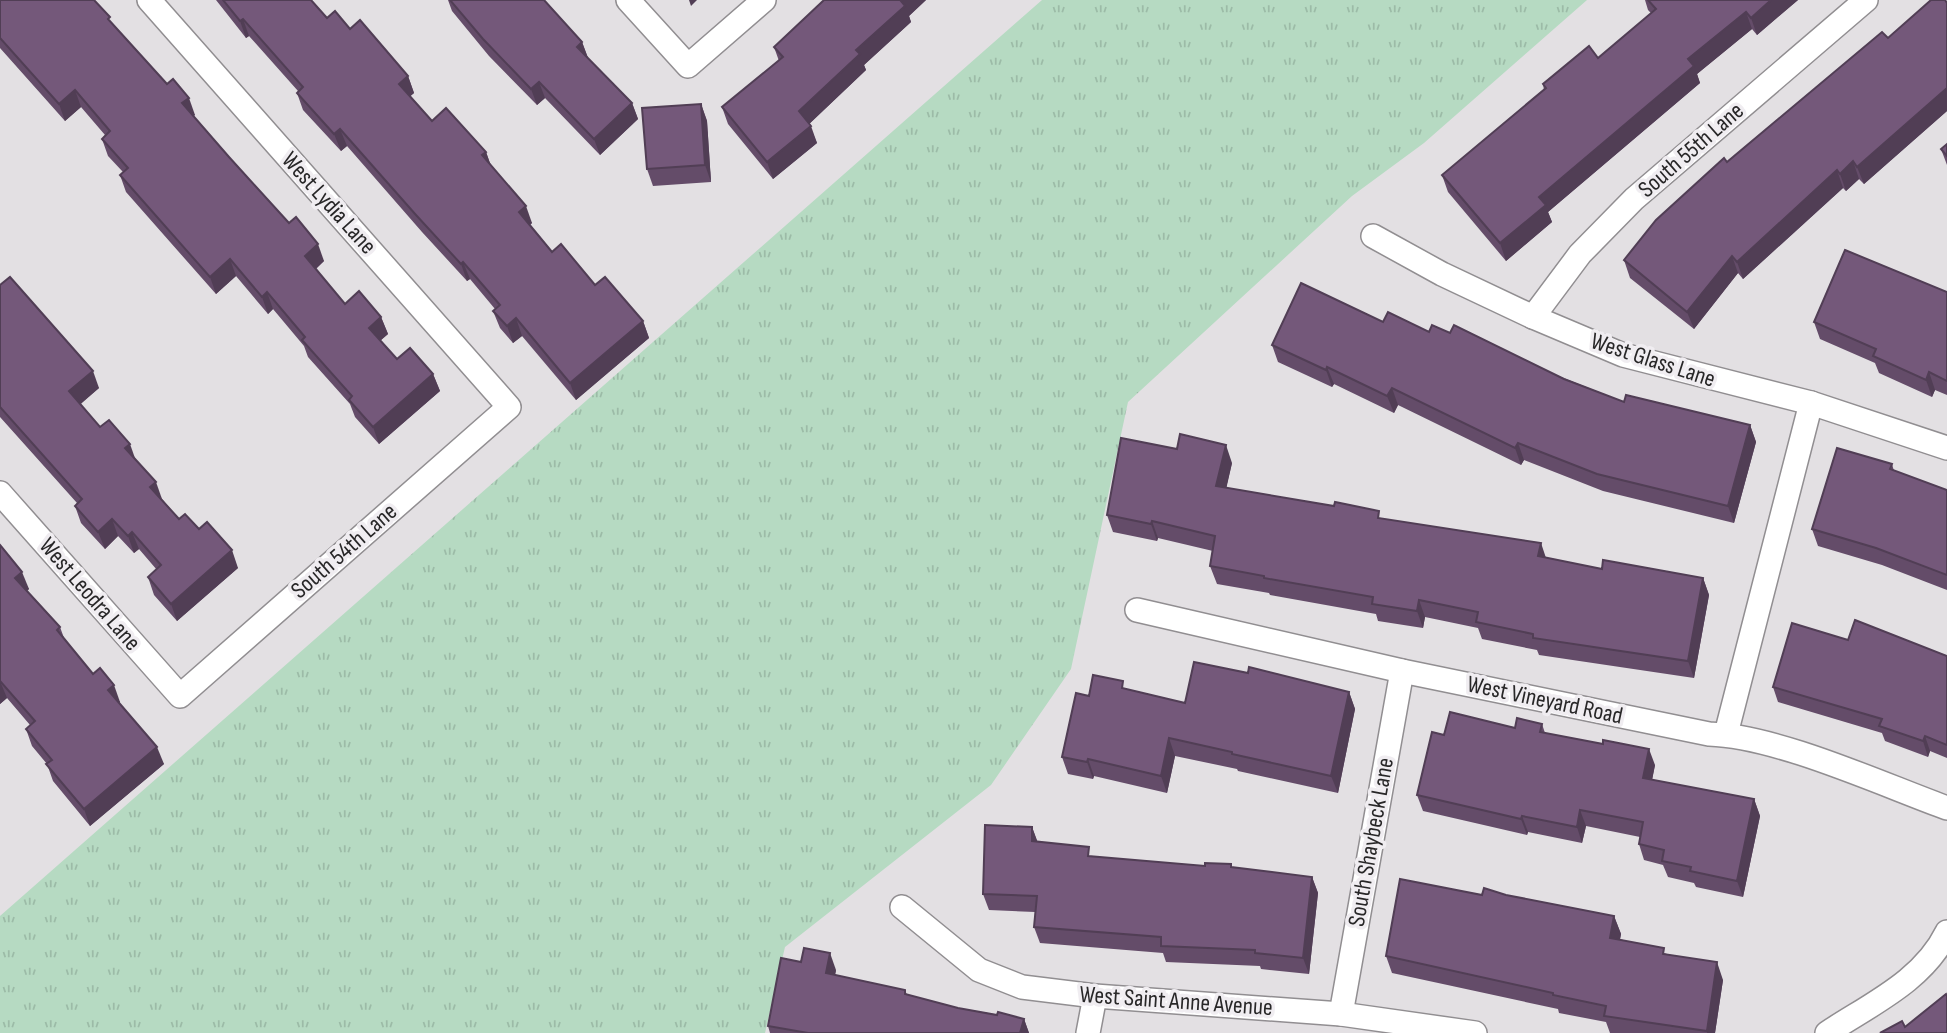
<svg xmlns="http://www.w3.org/2000/svg" width="1947" height="1033" font-family="'Sofia Sans Condensed',sans-serif">
<style>
.grass{fill:url(#grass-tufts)}
.lines{fill:none;stroke-linecap:round;stroke-linejoin:round}
.minor-casing{stroke:#918e91;stroke-width:26}
.minor{stroke:#fff;stroke-width:23}
.wall{fill:#644c69}
.shaded-wall{fill:#513e55}
.building{fill:#74587a;stroke:#513e55;stroke-width:2}
.labels{text-anchor:middle;dominant-baseline:central;stroke-width:7;stroke-linejoin:round;paint-order:stroke}
.street-label{font-size:24px;fill:#282728;stroke:#f0edf1}
</style>
<defs>
<pattern id="grass-tufts" width="24" height="20" patternUnits="userSpaceOnUse" patternTransform="scale(1.75)"><rect width="24" height="20" fill="#b6dac2"/><path d="M3 7l-1-3M5 7V3M7 7l1-3M15 17l-1-3M17 17v-4M19 17l1-3" fill="none" stroke="#9cbba7"/></pattern>
</defs>
<rect width="100%" height="100%" fill="#e3e0e3"/>
<!-- grass -->
<path class="grass" d="M1042,0H1587L1424,143L1352,196L1128,402L1071,669L991,785L785,947L765,1033H0V916Z"/>
<g class="lines">
<defs>
<g id="minor">
<path d="M628,0L688,66L764,0"/>
<path d="M1373,236L1442,274L1533,317L1623,355L1811,403L1947,448"/>
<path d="M1533,317L1580,254L1634,199L1866,0"/>
<path d="M0,493L180,696L509,407L149,0"/>
<path d="M1137,610L1402,671L1709,734C1777,736 1881,784 1947,808"/>
<path d="M1726,734L1811,403"/>
<path d="M902,907L979,970L1022,987L1095,996L1341,1014L1475,1033"/>
<path d="M1341,1014L1402,671"/>
<path d="M1088,1033L1095,996"/>
<path d="M1827,1033C1871,1004 1923,981 1947,932"/>
</g>
</defs>
<!-- minor casing -->
<use href="#minor" class="minor-casing"/>
<!-- minor -->
<use href="#minor" class="minor"/>
</g>
<!-- wall -->
<g class="wall">
<path d="M0,0L112,24L195,115L193,116L229,157L324,261L316,269L345,304L381,317L388,334L380,341L397,359L433,374L440,391L379,444L355,417L350,404L308,357L304,346L273,309L268,314L236,276L216,294L178,251L126,192L120,175L123,172L108,156L102,139L105,135L81,107L65,121L0,48Z"/>
<path d="M216,0H311L327,18L350,29L408,76L414,93L410,96L432,121L486,152L491,166L532,223L530,225L552,252L643,321L649,338L576,400L522,336L513,343L500,328L493,311L495,309L470,279L467,281L422,232L347,146L341,151L303,110L297,93L298,91L249,36L246,38Z"/>
<path d="M448,0H544L582,42L588,58L632,103L638,119L600,155L545,98L537,105L489,56L452,11Z"/>
<path d="M824,0H926L909,16L911,22L864,65L866,70L809,124L817,143L773,179L728,124L722,107L779,61L774,47Z"/>
<path d="M1645,0H1798L1757,35L1752,29L1697,74L1700,83L1548,212L1552,222L1506,261L1448,192L1442,175L1544,90L1543,84L1598,58L1651,13L1648,10Z"/>
<path d="M1947,3V111L1864,184L1859,179L1846,191L1843,188L1743,279L1738,273L1694,329L1630,278L1624,260L1727,162L1888,38Z"/>
<path d="M701,104L707,121L711,182L653,186L647,169Z"/>
<path d="M1947,144V165L1941,149Z"/>
<path d="M0,285L99,388L80,404L100,427L136,461L162,499L179,519L199,529L238,568L177,621L154,595L148,577L157,570L139,549L134,553L118,536L105,549L81,523L75,506L77,503L0,417Z"/>
<path d="M1947,292V395L1935,390L1932,397L1879,373L1875,363L1820,339L1814,322Z"/>
<path d="M1383,322L1429,332L1450,333L1624,402L1750,425L1756,442L1734,523L1603,491L1524,460L1521,465L1398,405L1394,413L1334,384L1332,387L1278,362L1272,345Z"/>
<path d="M1232,463L1226,488L1382,519L1546,558L1602,569L1703,578L1709,595L1694,678L1539,655L1537,650L1482,639L1478,628L1425,617L1423,628L1378,621L1376,614L1270,595L1269,593L1217,584L1210,566L1213,551L1158,538L1157,541L1113,532L1107,515Z"/>
<path d="M1892,464L1894,471L1947,490V590L1882,565L1818,546L1812,529Z"/>
<path d="M0,545L29,589L27,591L60,627L64,638L93,674L120,702L119,703L164,764L90,826L53,781L47,764L32,746L26,729L30,725L7,698L0,704Z"/>
<path d="M1848,640L1947,656V758L1930,751L1928,757L1885,741L1882,733L1778,702L1773,687Z"/>
<path d="M1248,673L1349,692L1355,709L1338,793L1238,771L1237,769L1175,756L1167,793L1094,776L1093,779L1068,774L1062,757L1089,696L1126,689L1185,703Z"/>
<path d="M1542,724L1545,733L1655,765L1652,780L1754,799L1760,816L1743,897L1696,887L1694,883L1668,877L1663,865L1644,860L1639,844L1640,837L1586,826L1582,843L1528,832L1527,835L1423,811L1417,795L1444,735L1515,728Z"/>
<path d="M1032,827L1037,841L1092,857L1205,866L1231,864L1232,868L1312,877L1318,893L1309,974L1261,969L1260,966L1166,962L1163,953L1040,943L1034,927L1035,912L989,910L983,894Z"/>
<path d="M1482,895H1506L1614,916L1621,934L1620,939L1667,954L1723,980L1715,1033H1610L1606,1022L1559,1013L1558,1009L1392,973L1386,956Z"/>
<path d="M836,970L835,975L905,990L907,995L958,1008L1024,1019L1029,1033H770L768,1026Z"/>
</g>
<!-- shaded-wall -->
<g class="shaded-wall">
<path d="M689,0H697L691,6Z"/>
<path d="M902,0H926L909,16L911,22L864,65L866,70L805,128L799,111Z"/>
<path d="M1771,0H1798L1757,35L1751,18Z"/>
<path d="M1746,12L1752,29L1697,74L1700,83L1548,212L1552,222L1506,261L1500,243L1539,197L1688,59Z"/>
<path d="M243,19L249,36L246,38L240,21Z"/>
<path d="M582,42L588,58L577,47Z"/>
<path d="M408,76L414,93L405,101L399,84Z"/>
<path d="M539,82L545,98L537,105L531,89Z"/>
<path d="M1947,88V111L1864,184L1857,167Z"/>
<path d="M75,90L81,107L65,121L59,104Z"/>
<path d="M189,98L195,115L189,120L182,103Z"/>
<path d="M632,103L638,119L600,155L594,139Z"/>
<path d="M701,104L707,121L711,182L705,165Z"/>
<path d="M811,126L817,143L773,179L767,162Z"/>
<path d="M340,129L347,146L341,151L334,134Z"/>
<path d="M486,152L492,169L482,155Z"/>
<path d="M1853,161L1859,179L1846,191L1840,174Z"/>
<path d="M1837,170L1843,188L1743,279L1737,262Z"/>
<path d="M526,206L532,223L525,229L519,212Z"/>
<path d="M318,244L324,261L311,273L305,256Z"/>
<path d="M1732,256L1738,273L1694,329L1687,312Z"/>
<path d="M230,259L236,276L216,294L210,277Z"/>
<path d="M463,262L470,279L467,281L461,264Z"/>
<path d="M267,292L273,309L268,314L262,297Z"/>
<path d="M381,317L388,334L375,345L369,328Z"/>
<path d="M516,318L522,336L513,343L507,326Z"/>
<path d="M643,321L649,338L576,400L570,383Z"/>
<path d="M1327,367L1334,384L1332,387L1326,370Z"/>
<path d="M93,371L99,388L75,409L69,391Z"/>
<path d="M1929,372L1935,390L1932,397L1926,380Z"/>
<path d="M433,374L440,391L379,444L373,427Z"/>
<path d="M1392,388L1398,405L1394,413L1387,396Z"/>
<path d="M1750,425L1756,442L1734,523L1728,506Z"/>
<path d="M1518,443L1524,460L1521,465L1515,448Z"/>
<path d="M130,444L136,461L125,448Z"/>
<path d="M1226,445L1232,463L1223,503L1216,486Z"/>
<path d="M156,482L162,499L150,487Z"/>
<path d="M112,519L118,536L105,549L98,532Z"/>
<path d="M1152,521L1158,538L1157,541L1151,524Z"/>
<path d="M132,532L139,549L134,553L128,536Z"/>
<path d="M1541,543L1547,561L1538,556Z"/>
<path d="M232,550L238,568L177,621L171,604Z"/>
<path d="M22,572L29,589L22,595L15,578Z"/>
<path d="M1703,578L1709,595L1694,678L1688,661Z"/>
<path d="M1419,600L1425,617L1423,628L1417,611Z"/>
<path d="M0,681L7,698L0,704Z"/>
<path d="M114,685L120,702L114,707L108,690Z"/>
<path d="M1349,692L1355,709L1338,793L1331,776Z"/>
<path d="M1925,736L1930,751L1928,757L1923,741Z"/>
<path d="M1169,738L1175,756L1167,793L1161,776Z"/>
<path d="M157,747L164,764L90,826L84,809Z"/>
<path d="M1649,749L1655,765L1649,795L1643,778Z"/>
<path d="M1088,759L1094,776L1093,779L1087,762Z"/>
<path d="M1754,799L1760,816L1743,897L1737,881Z"/>
<path d="M1580,810L1586,826L1582,843L1577,827Z"/>
<path d="M1522,816L1528,832L1527,835L1521,819Z"/>
<path d="M1032,827L1038,843L1032,841Z"/>
<path d="M1312,877L1318,893L1309,974L1303,958Z"/>
<path d="M1614,916L1621,934L1617,955L1610,938Z"/>
<path d="M830,953L836,970L832,990L826,973Z"/>
<path d="M1717,962L1723,980L1715,1033H1707Z"/>
<path d="M1024,1019L1029,1033H1020Z"/>
</g>
<!-- building -->
<g class="building">
<path d="M0,0H94L110,17L108,19L167,84L173,79L189,98L182,103L229,157L289,223L296,217L318,244L305,256L345,304L359,291L381,317L369,328L397,359L410,348L433,374L373,427L349,400L352,396L302,340L305,337L267,292L262,297L230,259L210,277L120,175L128,168L102,139L110,131L75,90L59,104L0,38Z"/>
<path d="M223,0H311L327,18L335,11L350,29L360,20L408,76L399,84L432,121L446,108L486,152L482,155L526,206L519,212L552,252L561,244L595,285L605,277L643,321L570,383L516,318L507,326L493,311L500,305L463,262L461,264L416,215L340,129L334,134L297,93L303,87L243,19L240,21Z"/>
<path d="M450,0H544L582,42L577,47L632,103L594,139L539,82L531,89L483,39Z"/>
<path d="M824,0H902L901,1L905,6L856,50L860,54L799,111L811,126L767,162L722,107L783,57L774,47Z"/>
<path d="M1648,0H1771L1751,18L1746,12L1688,59L1694,66L1539,197L1546,205L1500,243L1442,175L1546,88L1543,84L1589,46L1598,58L1656,9Z"/>
<path d="M1931,0H1945L1947,3V88L1857,167L1853,161L1840,174L1837,170L1737,262L1732,256L1687,312L1624,260L1656,220L1724,158L1727,162L1882,32L1888,38Z"/>
<path d="M701,104L705,165L647,169L642,108Z"/>
<path d="M1947,144V156L1941,149Z"/>
<path d="M1845,250L1947,292V381L1929,372L1926,380L1873,356L1876,349L1814,322Z"/>
<path d="M10,277L93,371L69,391L100,427L109,420L130,444L125,448L156,482L150,487L179,519L185,514L199,529L207,522L232,550L171,604L148,577L161,565L132,532L128,536L112,519L98,532L75,506L82,499L0,407V285Z"/>
<path d="M1301,283L1383,322L1388,312L1429,332L1432,325L1450,333L1454,325L1564,379L1624,402L1626,395L1750,425L1728,506L1597,474L1518,443L1515,448L1392,388L1387,396L1327,367L1326,370L1272,345Z"/>
<path d="M1180,434L1226,445L1216,486L1334,506L1335,502L1379,511L1378,518L1541,543L1538,556L1602,569L1603,560L1703,578L1688,661L1533,638V634L1476,622L1478,612L1419,600L1417,611L1372,604L1373,597L1264,578V576L1210,566L1215,536L1152,521L1151,524L1107,515L1121,438L1177,449Z"/>
<path d="M1837,448L1892,464L1890,469L1947,490V575L1876,548L1812,529Z"/>
<path d="M0,545L22,572L15,578L60,627L57,630L93,674L100,668L114,685L108,690L157,747L84,809L46,764L52,760L26,729L35,721L0,681Z"/>
<path d="M1855,620L1947,656V745L1925,736L1923,741L1879,726L1882,719L1773,687L1792,623L1848,640Z"/>
<path d="M1194,662L1248,673L1249,667L1349,692L1331,776L1232,754V752L1169,738L1161,776L1088,759L1087,762L1062,757L1076,693L1089,696L1093,675L1123,681L1122,688L1185,703Z"/>
<path d="M1450,712L1515,728L1517,718L1542,724L1540,732L1603,744V740L1649,749L1643,778L1754,799L1737,881L1690,871L1691,867L1662,861L1664,850L1639,844L1643,822L1580,810L1577,827L1522,816L1521,819L1417,795L1432,732L1444,735Z"/>
<path d="M985,825L1032,827V841L1089,847L1088,856L1205,866V863L1231,864V867L1312,877L1303,958L1255,953V950L1161,946V937L1034,927L1037,896L983,894Z"/>
<path d="M1400,879L1482,895L1484,888L1506,895L1614,916L1610,938L1664,948L1663,954L1717,962L1707,1031L1604,1016L1606,1006L1553,995V993L1386,956Z"/>
<path d="M804,948L830,953L826,973L905,990V994L958,1008L997,1015L998,1012L1024,1019L1020,1033H808L768,1026L781,958L801,962Z"/>
<path d="M1946,994L1947,996V1033H1880L1902,1021L1905,1027Z"/>
</g>
<g class="labels">
<!-- street labels -->
<g class="street-label">
<text transform="translate(1691 150) rotate(-41)">South 55th Lane</text>
<text transform="translate(329 203) rotate(48)">West Lydia Lane</text>
<text transform="translate(1653 360) rotate(18)">West Glass Lane</text>
<text transform="translate(344 551) rotate(-41)">South 54th Lane</text>
<text transform="translate(90 594) rotate(49)">West Leodra Lane</text>
<text transform="translate(1545 700) rotate(12)">West Vineyard Road</text>
<text transform="translate(1371 842) rotate(-80)">South Shaybeck Lane</text>
<text transform="translate(1176 1001) rotate(4)">West Saint Anne Avenue</text>
</g>
</g>
</svg>
